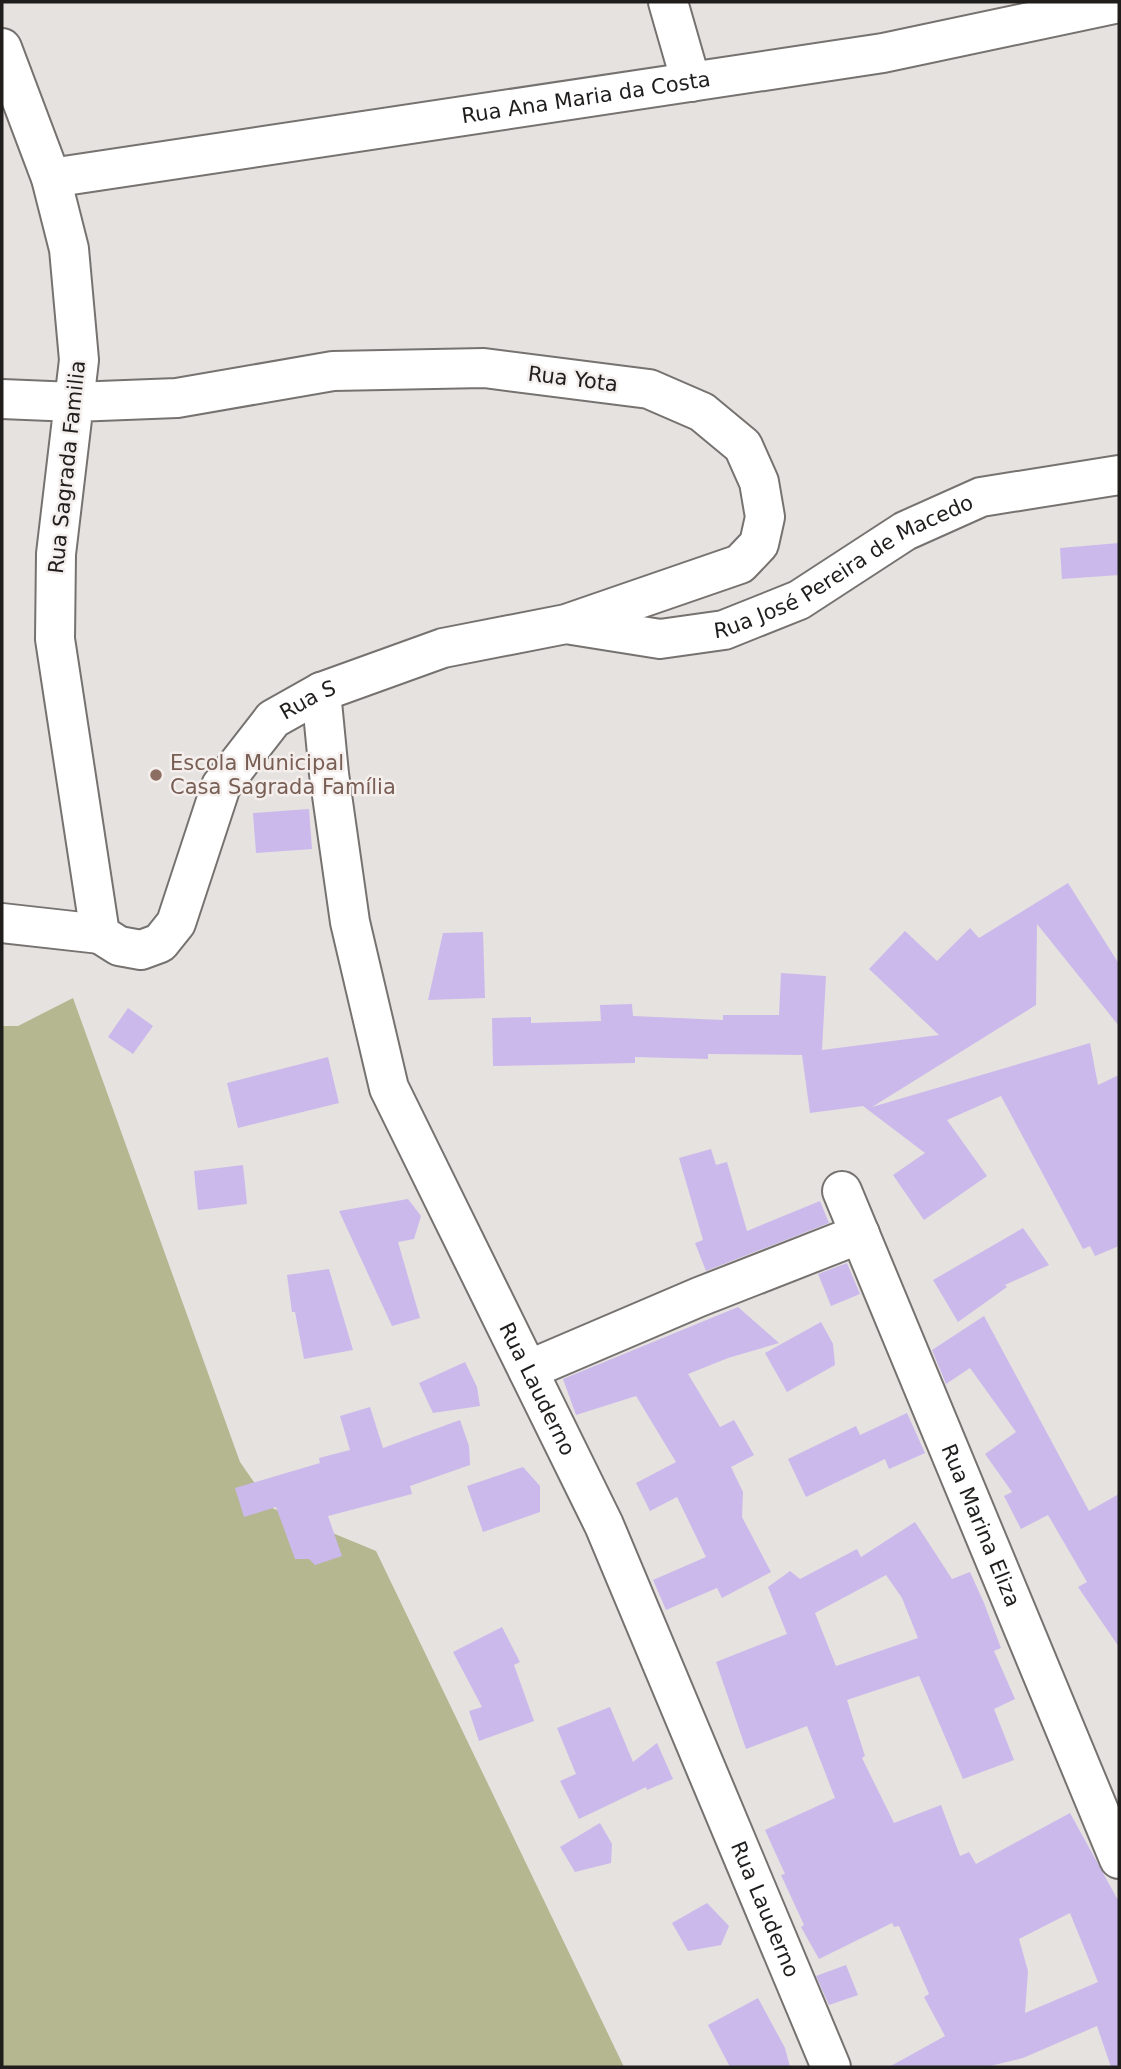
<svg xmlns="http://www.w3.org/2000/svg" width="1121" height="2069" font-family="'DejaVu Sans',sans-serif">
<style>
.green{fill:#b4b790}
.building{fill:#cbb9eb;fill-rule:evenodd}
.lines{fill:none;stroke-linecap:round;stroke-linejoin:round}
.minor-casing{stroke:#767270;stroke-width:42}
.minor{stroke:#fff;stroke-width:38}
.education-dot{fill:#8d6e63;stroke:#f4efed;stroke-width:2.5}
.labels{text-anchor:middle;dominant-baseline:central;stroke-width:5;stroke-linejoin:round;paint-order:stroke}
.street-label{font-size:21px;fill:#201e1d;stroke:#f4efed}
.education-label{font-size:21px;fill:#785e54;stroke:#f4efed;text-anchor:start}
</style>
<rect width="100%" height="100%" fill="#e6e2e0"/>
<!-- green -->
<path class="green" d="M73,998L240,1462L272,1508L376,1551L624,2067H2V1026H18Z"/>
<!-- building -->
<g class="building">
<path d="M1119,543V575L1062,579L1060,548Z"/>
<path d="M309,809L312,849L256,853L253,813Z"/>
<path d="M1068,883L1119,964V1026L1037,924L1036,1005L872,1107L1090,1043L1098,1085L1119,1075V1246L1095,1256L1090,1246L1083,1249L1001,1096L947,1120L987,1176L924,1220L893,1175L925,1153L863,1106L810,1113L802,1055L708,1054V1059L635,1057V1063L493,1066L492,1018L531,1017V1023L601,1021L600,1005L632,1004L633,1016L723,1020V1015H779L781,973L826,976L822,1050L939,1035L869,969L905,931L937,961L970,928L979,938Z"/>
<path d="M483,932L485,998L428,1000L443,933Z"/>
<path d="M128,1008L153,1026L133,1054L108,1037Z"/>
<path d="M328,1057L339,1103L238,1128L227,1083Z"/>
<path d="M711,1149L716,1165L727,1162L747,1231L820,1201L829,1223L706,1271L695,1243L703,1240L679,1158Z"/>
<path d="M243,1165L247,1204L198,1210L194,1171Z"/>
<path d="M408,1199L421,1216L414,1239L398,1242L420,1318L392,1326L339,1211Z"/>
<path d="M1023,1228L1049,1265L1005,1285L1007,1287L958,1322L933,1280Z"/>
<path d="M847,1263L860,1294L831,1306L818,1274Z"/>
<path d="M329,1269L353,1350L304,1359L295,1312H292L287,1275Z"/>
<path d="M738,1307L779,1343L728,1358L688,1374L720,1427L734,1420L754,1455L731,1467L743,1492L742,1517L771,1572L722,1598L717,1588L666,1610L653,1580L706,1557L677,1497L650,1511L636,1483L676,1462L636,1396L576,1415L563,1379Z"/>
<path d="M984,1316L1089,1511L1119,1494V1647L1078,1587L1087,1582L1048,1515L1021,1529L1004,1496L1012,1492L985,1454L1016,1432L970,1368L946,1384L932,1350Z"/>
<path d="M821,1322L833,1344L835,1365L787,1392L765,1353Z"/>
<path d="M465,1362L477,1387L480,1406L433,1413L419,1383Z"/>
<path d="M370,1407L383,1448L460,1420L469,1446L470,1465L410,1486L412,1494L328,1516L342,1556L315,1565L309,1559H295L276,1507L244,1517L235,1488L320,1463L319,1458L350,1450L340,1416Z"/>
<path d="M907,1413L925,1453L889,1469L885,1459L806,1497L788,1459L856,1426L860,1435Z"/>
<path d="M523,1467L540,1486V1512L483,1532L467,1486Z"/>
<path d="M915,1522L952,1579L970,1572L984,1603L1001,1648L994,1651L1015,1699L994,1709L1014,1760L963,1779L919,1676L847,1700L865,1756L862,1758L894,1823L941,1805L960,1856L969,1852L976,1864L1070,1813L1119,1902V2067H1111L1097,2026L1023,2058L986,2067H889L945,2036L924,1997L929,1994L899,1926L894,1927L892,1923L819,1959L801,1927L804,1925L781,1875L785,1874L765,1830L835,1798L807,1726L746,1749L716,1662L787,1634L768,1587L790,1571L800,1579L857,1549L861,1557ZM886,1575L902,1598L918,1638L836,1666L815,1613ZM1070,1913L1098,1982L1025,2013L1028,1971L1019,1939Z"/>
<path d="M502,1627L520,1662L514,1665L534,1721L479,1741L469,1711L482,1707L453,1652Z"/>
<path d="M610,1707L633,1762L657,1743L673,1779L647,1790L646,1787L579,1819L560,1781L576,1774L557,1728Z"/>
<path d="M600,1823L612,1844L611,1863L575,1872L560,1847Z"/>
<path d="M707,1903L729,1926L721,1945L688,1951L672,1923Z"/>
<path d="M846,1965L858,1995L829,2005L816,1976Z"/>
<path d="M758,1998L785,2048L790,2067H730L708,2025Z"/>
</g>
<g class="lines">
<defs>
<g id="minor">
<path d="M668,2L691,82"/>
<path id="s1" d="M2,48L51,178L69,249L79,360L56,554L55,639L100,934L119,946L141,950L160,943L176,923L221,786L273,719L321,692L443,648L566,624L740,564L759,544L765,517L759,482L743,446L702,412L649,389L484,368L333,371L177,398L74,402L2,399"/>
<path id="s2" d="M51,178L883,53L1119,3"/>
<path id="s3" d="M572,625L660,639L724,630L799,600L905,531L981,497L1119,475"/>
<path id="s4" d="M321,692L329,774L350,922L389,1088L604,1525L831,2067"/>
<path d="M2,923L100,934"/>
<path id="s5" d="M842,1191L1119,1859"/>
<path d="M528,1370L699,1297L860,1234"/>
</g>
</defs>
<!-- minor casing -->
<use href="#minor" class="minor-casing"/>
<!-- minor -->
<use href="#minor" class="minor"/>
</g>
<!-- markers -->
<circle class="education-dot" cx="156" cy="775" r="7"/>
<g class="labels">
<!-- street labels -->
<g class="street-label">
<text stroke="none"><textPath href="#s2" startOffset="541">Rua Ana Maria da Costa</textPath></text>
<text transform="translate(573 379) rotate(7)">Rua Yota</text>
<text transform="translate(67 467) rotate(-84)">Rua Sagrada Familia</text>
<text stroke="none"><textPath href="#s3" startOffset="289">Rua José Pereira de Macedo</textPath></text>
<text stroke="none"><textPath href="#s1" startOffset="1262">Rua S</textPath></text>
<text stroke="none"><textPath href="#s4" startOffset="738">Rua Lauderno</textPath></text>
<text stroke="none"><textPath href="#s5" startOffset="362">Rua Marina Eliza</textPath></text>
<text stroke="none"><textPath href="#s4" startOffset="1306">Rua Lauderno</textPath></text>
</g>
<!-- education labels -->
<g class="education-label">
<text x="170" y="763">Escola Municipal<tspan x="170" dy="24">Casa Sagrada Família</tspan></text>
</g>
</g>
<!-- border -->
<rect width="1121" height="2069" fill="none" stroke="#201e1d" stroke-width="7"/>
</svg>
